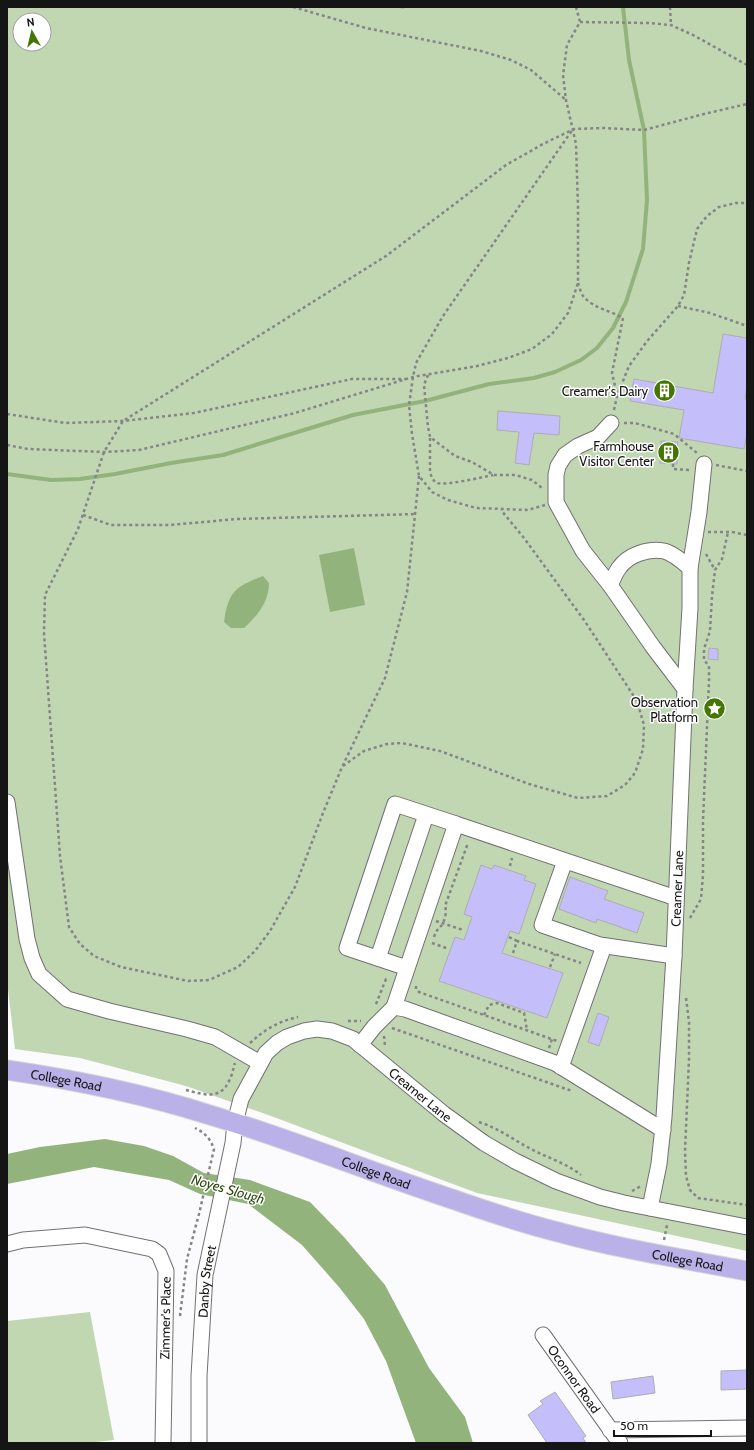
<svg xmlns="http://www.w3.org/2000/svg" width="754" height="1450" font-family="Cabin,sans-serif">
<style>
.green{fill:#c0d7b2;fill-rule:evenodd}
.water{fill:#93b37c}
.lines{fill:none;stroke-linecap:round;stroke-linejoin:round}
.stream{stroke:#93b37c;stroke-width:4}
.building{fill:#c4befb;stroke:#aeadb0}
.minor-casing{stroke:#717173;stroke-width:17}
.major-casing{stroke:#d5d5d5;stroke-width:21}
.path{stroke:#858587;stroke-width:2.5;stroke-dasharray:3 3;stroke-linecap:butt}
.minor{stroke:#fff;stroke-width:15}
.major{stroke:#b9b1e8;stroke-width:19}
.labels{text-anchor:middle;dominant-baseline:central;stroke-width:3;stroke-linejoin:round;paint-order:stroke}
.poi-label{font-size:13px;fill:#151516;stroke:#fff;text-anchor:end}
.street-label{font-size:13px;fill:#151516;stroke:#fff}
.water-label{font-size:14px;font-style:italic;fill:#2d4b11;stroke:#fff}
</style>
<rect width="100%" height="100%" fill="#fbfbfe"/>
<!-- green -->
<g class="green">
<path d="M7,7H747V1251L477,1193L271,1116L186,1086L80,1058L15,1049L7,981ZM20,20H44V44H20Z"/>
<path d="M90,1312L114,1440L85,1443H7V1321Z"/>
</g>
<!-- water -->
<g class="water">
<path d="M354,548L365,605L330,612L319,555Z"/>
<path d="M263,576L269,583C269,602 257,616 244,628H231L224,622C228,592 235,587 263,576Z"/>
<path d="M105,1139L144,1146L173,1156L204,1173L250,1180L310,1202L344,1237L385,1285L429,1368L465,1417L473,1443H416L386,1361L364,1319L339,1287L302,1245L248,1204L200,1194L169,1180L94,1167L7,1184V1154L40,1147Z"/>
</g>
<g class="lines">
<!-- stream -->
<path class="stream" d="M7,474L51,480L80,479L115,474L171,463L223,455L353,415L425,401L489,384L534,378L555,372L581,360L597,348L613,328L626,302L643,249L647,200L644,130L629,60L623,7"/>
</g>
<!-- building -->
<g class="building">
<path d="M723,334L747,338V386L745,399L747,400V434L744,449L679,438L684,410L630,401L634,379L713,393Z"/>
<path d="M498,411L560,416L559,435L534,433L529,465L515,463L519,432L497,430Z"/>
<path d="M661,441L678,442L677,464L660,463Z"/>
<path d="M709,648L718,649V660L708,659Z"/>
<path d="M481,865L492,869L494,865L526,876L524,880L536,884L519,934L510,931L502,953L563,973L547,1018L439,981L455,937L464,940L472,917L464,914Z"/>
<path d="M570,877L608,891L604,899L644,913L637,933L597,919L596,923L559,909Z"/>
<path d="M598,1013L609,1017L599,1046L588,1042Z"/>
<path d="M747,1370V1389L721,1390V1371Z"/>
<path d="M653,1376L655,1393L613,1399L611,1382Z"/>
<path d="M555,1392L586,1436L583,1438L586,1443H547L528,1415L543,1404L540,1401Z"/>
</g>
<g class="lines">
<defs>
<g id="minor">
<path d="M611,423L598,437L578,446L565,455L558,466L556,475V502L583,551L610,585L653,647L685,689"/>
<path d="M610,585C613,580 615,573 619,568C628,555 648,548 664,551C673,553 683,562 690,568"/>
<path d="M7,802L27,939L32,958L39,974L67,999L109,1011L187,1029L215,1037L260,1063"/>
<path d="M565,861L542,925L600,945L674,956"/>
<path d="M378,958L426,815"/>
<path d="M407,968L347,948L395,804L456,824"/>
<path d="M394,1007L456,824L676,898"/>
<path d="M360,1045L374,1027L394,1007L405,1009L555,1063L663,1130"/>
<path d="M561,1067L604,946"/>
<path id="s1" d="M650,1208L659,1164L664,1117L674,956L685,689L690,608V568L699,512L704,464"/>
<path d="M7,1244L23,1240L85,1235L152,1249L159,1254L166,1271L163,1443"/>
<path id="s2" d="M543,1335L620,1443"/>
<path d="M610,1430L747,1428"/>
<path id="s3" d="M199,1443V1376L205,1275L233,1143L235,1123L241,1099L266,1053L277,1043L287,1037L304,1031L317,1029L332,1031L353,1039L444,1114L484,1143L515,1161L556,1181L600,1197L624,1203L747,1227"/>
</g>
<g id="major">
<path id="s4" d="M7,1070C76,1080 144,1094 210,1115C293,1140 373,1173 455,1200C489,1212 523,1223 558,1232C620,1249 684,1259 747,1271"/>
</g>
</defs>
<!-- minor casing -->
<use href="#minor" class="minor-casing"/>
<!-- major casing -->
<use href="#major" class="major-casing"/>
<!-- path -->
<g class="path">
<path d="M293,7L366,28L481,51L511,60L531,70L566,100"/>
<path d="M401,7H407"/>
<path d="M576,7L580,22"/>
<path d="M670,7L671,25"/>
<path d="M580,22L648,23L671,25L693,35L747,65"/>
<path d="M578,283C580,288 581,295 585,298C594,308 611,311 623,318L612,373L617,395"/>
<path d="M678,306L710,313L747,326"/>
<path d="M428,375L424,385L428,427L430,437L455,456L472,462L494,475H515L532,480L542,488"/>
<path d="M614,410L617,396L629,366L648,340L678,306L684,295L689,263L697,229L707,216L719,207L736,203H747"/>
<path d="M7,414L65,423L123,421L194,413L352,379H406"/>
<path d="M624,423H635L674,434L697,453"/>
<path d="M430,438V473C432,477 433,481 437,483C445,486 483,477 493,475"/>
<path d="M7,445L28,449L104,452L139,450L295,413L413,377L477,366L508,358L532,349L552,334L568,313L578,283V207L576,144L566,100L563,75L567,45L580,22"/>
<path d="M673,464V469L691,470"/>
<path d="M716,465L747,471"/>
<path d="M419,476L407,592L385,678L342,767L323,813L295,887L270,931L255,951L238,967L209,980L188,981L121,967L94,956L80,944L69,927L60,856L44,633L45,595L78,529L104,452L123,421L386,256L506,165L543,144L574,129L603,128L644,130L704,114L747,104"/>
<path d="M545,505L528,510L476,508L448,500L432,492L419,476L412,434L409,405L413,377L416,363L443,316L573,129"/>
<path d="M83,515L111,525H170L237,519L416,514"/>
<path d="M708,532H732L747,535"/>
<path d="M706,554L715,570"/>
<path d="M343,766L364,751L387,744L402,743L440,751L529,784L578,798L607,796L625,785L635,773L643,749L644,725L637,701L584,620L524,538L501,510"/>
<path d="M510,866L512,858"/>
<path d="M690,918L701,899L703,875V820L709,681V666L704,660V649L710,631L712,596L715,570L722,559L728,532"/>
<path d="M436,921L463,930"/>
<path d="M434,937C436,930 438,930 441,926C445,921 447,911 445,906L468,843"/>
<path d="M509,937L517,941"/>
<path d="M432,943L449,949"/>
<path d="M513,953L517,941L581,963"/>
<path d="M550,967L555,954"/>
<path d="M416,986V989L419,992L557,1041"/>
<path d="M686,998L689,1022V1059L685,1151L686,1176L690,1190L698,1198L747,1205"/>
<path d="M376,1004L386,979L389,980"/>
<path d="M484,1015L489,1005L497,1003L524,1013L527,1030"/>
<path d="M348,1021H361"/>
<path d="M392,1028L572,1091"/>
<path d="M384,1036L385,1046"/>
<path d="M250,1043C264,1030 279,1021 298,1017"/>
<path d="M549,1048L552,1039"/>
<path d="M186,1090C202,1094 220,1101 229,1081C232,1076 233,1069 235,1063"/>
<path d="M479,1122C498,1128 514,1140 531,1149C548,1158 566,1163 581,1175"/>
<path d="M632,1191L641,1186"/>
<path d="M664,1240L667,1225"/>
<path d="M180,1316L187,1259L199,1214L214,1149C210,1138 205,1133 195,1128"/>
</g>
<!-- minor -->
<use href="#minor" class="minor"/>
<!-- major -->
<use href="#major" class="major"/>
</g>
<!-- icons -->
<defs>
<symbol id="building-disc" viewBox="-11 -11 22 22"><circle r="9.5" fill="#437702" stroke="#fff"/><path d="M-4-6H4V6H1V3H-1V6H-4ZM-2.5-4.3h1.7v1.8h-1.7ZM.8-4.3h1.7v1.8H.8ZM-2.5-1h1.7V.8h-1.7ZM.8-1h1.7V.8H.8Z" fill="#fff"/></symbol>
<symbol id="sight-disc" viewBox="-11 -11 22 22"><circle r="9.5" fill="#437702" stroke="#fff"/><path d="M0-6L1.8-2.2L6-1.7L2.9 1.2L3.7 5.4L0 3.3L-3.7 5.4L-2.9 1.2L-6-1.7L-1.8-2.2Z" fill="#fff"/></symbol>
</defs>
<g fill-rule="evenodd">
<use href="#building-disc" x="652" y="378" width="25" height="25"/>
<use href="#building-disc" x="656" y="440" width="25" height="25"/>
<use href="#sight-disc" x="702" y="696" width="25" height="25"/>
</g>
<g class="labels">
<!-- poi labels -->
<g class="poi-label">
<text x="648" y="391">Creamer's Dairy</text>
<text x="654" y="446">Farmhouse<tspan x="654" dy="15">Visitor Center</tspan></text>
<text x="698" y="702">Observation<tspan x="698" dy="15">Platform</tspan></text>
</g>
<!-- street labels -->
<g class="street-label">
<text stroke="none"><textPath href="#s1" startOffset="321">Creamer Lane</textPath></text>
<text stroke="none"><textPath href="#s4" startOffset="60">College Road</textPath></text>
<text stroke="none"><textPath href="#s3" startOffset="583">Creamer Lane</textPath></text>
<text stroke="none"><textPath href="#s4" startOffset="384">College Road</textPath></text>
<text stroke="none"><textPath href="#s4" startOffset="708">College Road</textPath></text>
<text stroke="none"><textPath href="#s3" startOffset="162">Danby Street</textPath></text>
<text transform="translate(165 1318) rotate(-89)">Zimmer's Place</text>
<text stroke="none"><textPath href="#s2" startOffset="54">Oconnor Road</textPath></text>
</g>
<!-- water labels -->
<g class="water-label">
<text transform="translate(228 1189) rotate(16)">Noyes Slough</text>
</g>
</g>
<!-- border -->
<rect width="754" height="1450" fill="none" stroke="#151516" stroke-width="16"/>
<!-- north arrow -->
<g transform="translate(32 32) rotate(352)"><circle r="19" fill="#ffffff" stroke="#a1a1a2"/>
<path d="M0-3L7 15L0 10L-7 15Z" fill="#437702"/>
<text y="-6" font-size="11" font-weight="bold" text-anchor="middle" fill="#151516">N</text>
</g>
<!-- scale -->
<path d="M614 1430v6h97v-6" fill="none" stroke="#151516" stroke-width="2"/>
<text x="620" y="1430" font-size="12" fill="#151516" stroke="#ffffff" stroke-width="3" paint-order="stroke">50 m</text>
</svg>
